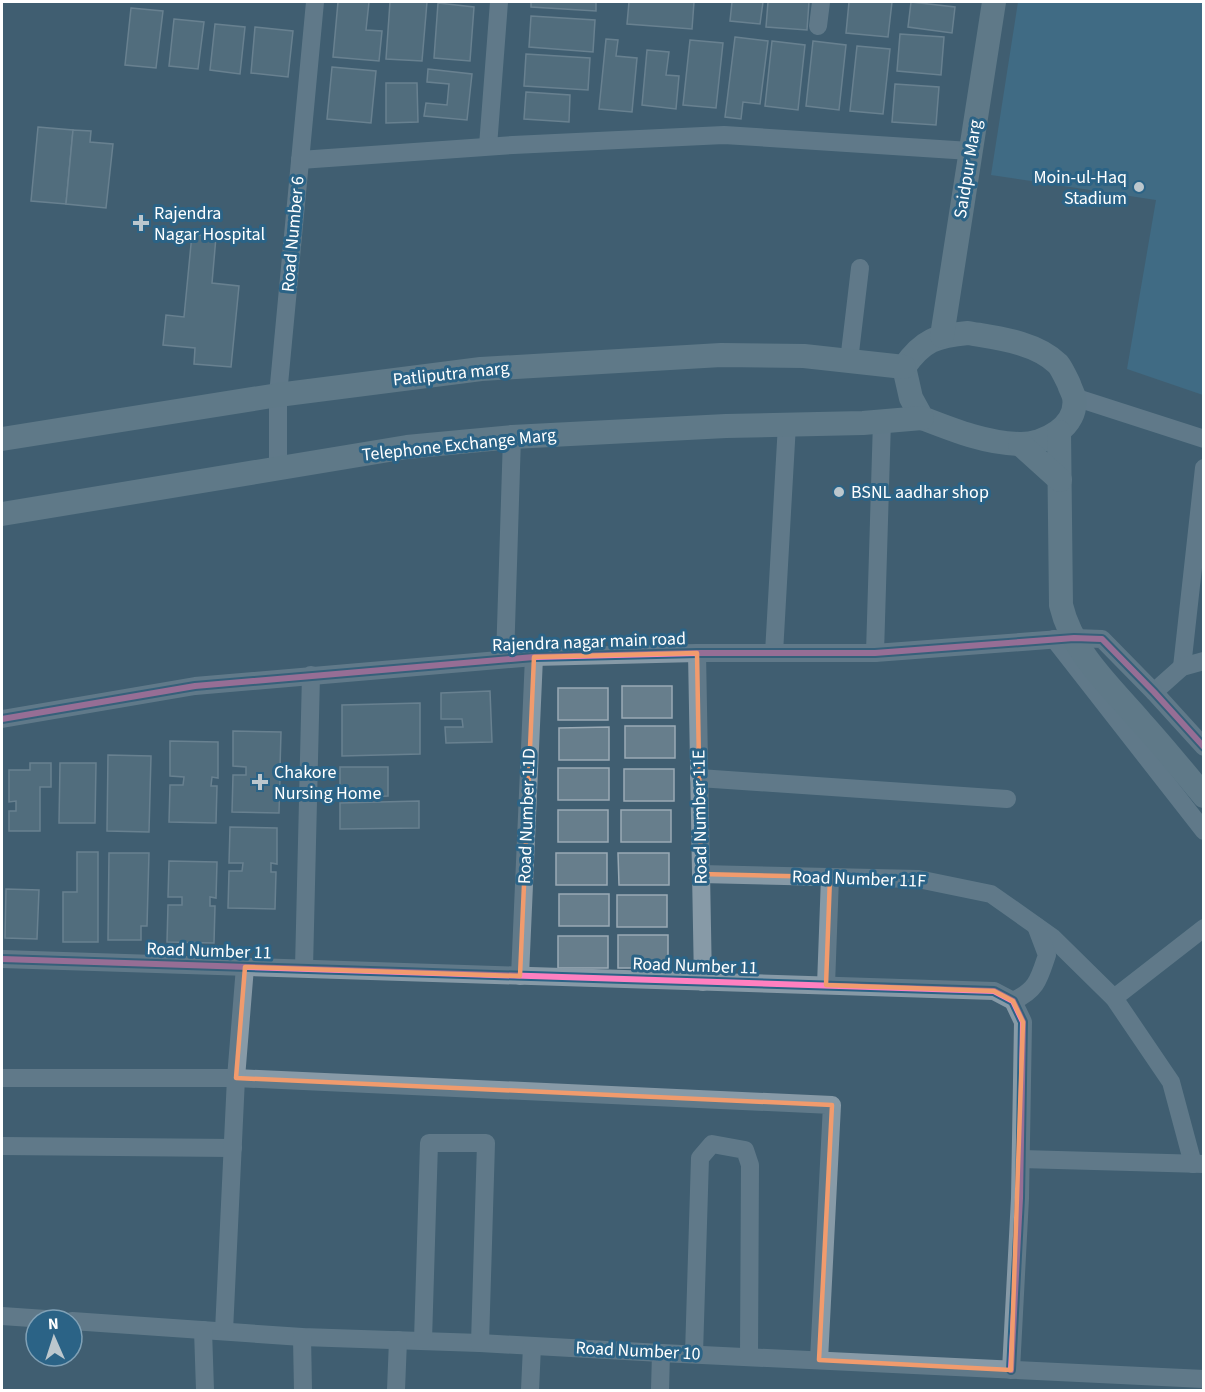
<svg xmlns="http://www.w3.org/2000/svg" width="1205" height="1392" font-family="'Source Sans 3',sans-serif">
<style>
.green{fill:#407a9b}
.building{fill:#677e8c;stroke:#9aaab5;stroke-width:1.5}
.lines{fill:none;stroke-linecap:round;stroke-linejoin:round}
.minor{stroke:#879aa7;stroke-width:18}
.major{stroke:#8599a4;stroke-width:24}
.cycleway-casing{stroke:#2b6386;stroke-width:10}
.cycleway{stroke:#ff80c0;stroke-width:6}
.marked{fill:none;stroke:#f19b6d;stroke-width:4.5;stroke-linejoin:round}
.poi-dot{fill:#bcc7cd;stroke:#2b6386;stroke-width:2}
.labels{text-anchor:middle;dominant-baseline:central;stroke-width:6;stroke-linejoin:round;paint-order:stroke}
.street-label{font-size:18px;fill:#fff;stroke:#2b6386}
.poi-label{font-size:18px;fill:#fff;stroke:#2b6386;text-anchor:start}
</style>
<rect width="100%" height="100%" fill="#405e71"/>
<!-- green -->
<path class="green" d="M1018,2H1203V395L1127,369L1156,200L991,175Z"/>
<!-- building -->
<g class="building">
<path d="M338,2H369L366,30L382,31L379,61L333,57Z"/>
<path d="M390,2H427L422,61L386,59Z"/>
<path d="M531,2H596V11L531,7Z"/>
<path d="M629,2H694L692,29L627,24Z"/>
<path d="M732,2H763L760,24L730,21Z"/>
<path d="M768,2H809L807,30L766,27Z"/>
<path d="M849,2H892L888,37L846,33Z"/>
<path d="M911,2L955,7L952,33L908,27Z"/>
<path d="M438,3L474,7L470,61L434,58Z"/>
<path d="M131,8L163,11L156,68L125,65Z"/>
<path d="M531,16L595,20L593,52L529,47Z"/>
<path d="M174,19L204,22L198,69L169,66Z"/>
<path d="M215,24L245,27L240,74L210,70Z"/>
<path d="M255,27L293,31L288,77L251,73Z"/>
<path d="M900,34L944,37L941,75L897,71Z"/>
<path d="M735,37L768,41L760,104L743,102L741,119L725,117Z"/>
<path d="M606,39L618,40L616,56L637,58L632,112L599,109Z"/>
<path d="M690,40L723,43L716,108L683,105Z"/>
<path d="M772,41L805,45L798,110L765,106Z"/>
<path d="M813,41L846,45L839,110L806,106Z"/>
<path d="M857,46L890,49L883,114L850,111Z"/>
<path d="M647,50L669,52L666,75L679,76L676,109L642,105Z"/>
<path d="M526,54L590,58L588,90L524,86Z"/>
<path d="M332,67L376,71L371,123L327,119Z"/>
<path d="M428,69L472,74L467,120L424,116L426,103L447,105L449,84L427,82Z"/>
<path d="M386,83H417L418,122L386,123Z"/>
<path d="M895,84L939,87L936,125L892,122Z"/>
<path d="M526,92L570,95L569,122L524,119Z"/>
<path d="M38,127L73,130L66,204L31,201Z"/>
<path d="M73,130L91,131L90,142L113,144L106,208L66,204Z"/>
<path d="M192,234L216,237L212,283L239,286L231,367L194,364L195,348L163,345L166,315L184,317Z"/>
<rect x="622" y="686" width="50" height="32"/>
<rect x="558" y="688" width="50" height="32"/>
<path d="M490,691L492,742L446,743L445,727H463L462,719H441V693Z"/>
<path d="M420,703V754L342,756V705Z"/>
<rect x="625" y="726" width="50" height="32"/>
<path d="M609,727V760H559V728Z"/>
<path d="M233,731L281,732L280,768H275L274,776H280L279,813L232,812L233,775H246V767L233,766Z"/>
<path d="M170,741L218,742V778L212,777L211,786H217L216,823L169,822L170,785H183L184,777L170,776Z"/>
<path d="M108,755L151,756L149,832L107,831Z"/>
<path d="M30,763H51V787H40V831H9V811H16V801L9,802V770H30Z"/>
<path d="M60,763H96L95,823H59Z"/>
<path d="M340,767H388V796L340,797Z"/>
<rect x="558" y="768" width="51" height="32"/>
<rect x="624" y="769" width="50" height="32"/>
<path d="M419,801V828L340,829V803Z"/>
<rect x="558" y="810" width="50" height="32"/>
<rect x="621" y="810" width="50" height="32"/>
<path d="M230,827L277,828V864L271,863V872H276L275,909L228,908L229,871H242L243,863H229Z"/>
<path d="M77,852H98V942H63V892H77Z"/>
<path d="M109,853H149L147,926H141V940H108Z"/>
<rect x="556" y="853" width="51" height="32"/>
<path d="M618,853H669V885H619Z"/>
<path d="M169,861L217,862L216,898L210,897V906H215L214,943L167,942L168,905H182V897H168Z"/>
<path d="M6,889L39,890L37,939L5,938Z"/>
<rect x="559" y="894" width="50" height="32"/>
<rect x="617" y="895" width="50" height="32"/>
<rect x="618" y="935" width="50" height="33"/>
<rect x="558" y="936" width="50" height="32"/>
</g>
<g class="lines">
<!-- minor -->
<g class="minor">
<path d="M818,26L821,2"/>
<path d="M488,146L499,2"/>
<path d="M300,160L513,145L724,135L970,151"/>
<path d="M849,361L860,268"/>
<path d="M1074,397L1204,439"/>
<path d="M278,468V395L315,2"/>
<path d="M1054,639L1204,831"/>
<path d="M697,653L703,982"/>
<path d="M774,653L787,424"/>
<path d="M875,653L882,421"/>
<path d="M505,659L512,437"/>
<path d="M1182,667L1204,468"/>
<path d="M1154,692L1182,667L1204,661"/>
<path d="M2,719L195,686L534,657L697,653H875L1074,638L1102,639L1154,692L1204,747"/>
<path d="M699,778L1007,799"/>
<path d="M701,874L918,879L991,894L1052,937L1114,998L1171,1082L1193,1164"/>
<path d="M2,959L994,991L1013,1001L1023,1022L1020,1198L1011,1370"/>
<path d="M304,968L311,675"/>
<path d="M520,976L534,657"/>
<path d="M826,985L830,877"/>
<path d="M1114,998L1204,928"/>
<path d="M1013,1001C1037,990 1039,979 1047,955L1036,926"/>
<path d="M2,1078H236L832,1105L819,1360"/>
<path d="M2,1146L233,1148"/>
<path d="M1021,1159L1204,1164"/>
<path d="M2,1316L60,1320"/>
<path d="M72,1321L302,1337L480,1343L661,1353L1204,1379"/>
<path d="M203,1330L205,1390"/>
<path d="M224,1331L236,1078L245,967"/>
<path d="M302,1337L303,1390"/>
<path d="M423,1340L429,1143H486L480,1343"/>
<path d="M694,1354L700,1158L712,1144L745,1150L750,1165L749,1356"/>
<path d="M396,1390L398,1340"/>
<path d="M530,1390L532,1346"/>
<path d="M660,1390L661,1353"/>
</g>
<!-- major -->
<g class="major">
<path d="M968,333C997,338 1036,342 1058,364C1062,369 1066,378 1069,384C1070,388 1073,393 1074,397C1079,426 1044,445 1019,444C985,443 953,430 922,418L911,398L904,367C923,340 936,336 968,333Z"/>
<path d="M942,336L994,2"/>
<path d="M1059,432L1061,605C1072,652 1110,686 1141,722C1163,746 1183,771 1204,796"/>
<path d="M2,439L278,395L481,369L721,355L804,356L904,367"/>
<path d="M1020,444L1060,480"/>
<path d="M2,514L407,447L512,437L726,426L863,423L922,418"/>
</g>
<defs>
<g id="cycleway">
<path d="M2,719L195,686L534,657L697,653H875L1074,638L1102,639L1154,692L1204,747"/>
<path d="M2,959L994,991L1013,1001L1023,1022L1020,1198L1011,1370"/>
</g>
</defs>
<!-- cycleway casing -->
<use href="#cycleway" class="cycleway-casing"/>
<!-- cycleway -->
<use href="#cycleway" class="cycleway"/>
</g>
<!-- marked area -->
<path d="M0 0H1205V1392H0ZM697,653L701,874L830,877L826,985L994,991L1013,1001L1023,1022L1011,1370L819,1360L832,1105L236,1078L245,967L520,976L534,657Z" fill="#405e71" fill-opacity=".55" fill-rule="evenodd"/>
<path class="marked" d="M697,653L701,874L830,877L826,985L994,991L1013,1001L1023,1022L1011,1370L819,1360L832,1105L236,1078L245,967L520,976L534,657Z"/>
<!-- markers -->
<g class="poi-dot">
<circle cx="1139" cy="187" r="6"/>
<path d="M138 214h6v6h6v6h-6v6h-6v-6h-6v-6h6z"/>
<circle cx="839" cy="492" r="6"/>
<path d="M257 773h6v6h6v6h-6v6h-6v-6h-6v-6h6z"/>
</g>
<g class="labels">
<!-- street labels -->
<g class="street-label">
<text transform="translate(968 169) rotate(-81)">Saidpur Marg</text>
<text transform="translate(293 234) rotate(-85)">Road Number 6</text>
<text transform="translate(451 374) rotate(-6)">Patliputra marg</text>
<text transform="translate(459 445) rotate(-6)">Telephone Exchange Marg</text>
<text transform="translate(589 642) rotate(-2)">Rajendra nagar main road</text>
<text transform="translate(527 816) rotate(-88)">Road Number 11D</text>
<text transform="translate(700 817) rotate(-91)">Road Number 11E</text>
<text transform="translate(859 879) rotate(2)">Road Number 11F</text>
<text transform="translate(209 951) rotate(2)">Road Number 11</text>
<text transform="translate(695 966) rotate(2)">Road Number 11</text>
<text transform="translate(638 1351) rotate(3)">Road Number 10</text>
</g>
<!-- poi labels -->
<g class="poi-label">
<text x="1127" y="177" text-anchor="end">Moin-ul-Haq<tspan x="1127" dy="21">Stadium</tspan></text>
<text x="154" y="213">Rajendra<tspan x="154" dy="21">Nagar Hospital</tspan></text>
<text x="851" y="492">BSNL aadhar shop</text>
<text x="274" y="772">Chakore<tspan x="274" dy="21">Nursing Home</tspan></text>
</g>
</g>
<!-- border -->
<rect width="1205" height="1392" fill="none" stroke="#ffffff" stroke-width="6"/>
<!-- north arrow -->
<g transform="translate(54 1338) rotate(357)"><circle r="28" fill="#2b6386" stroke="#80a1b6" stroke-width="1.5"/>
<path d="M0-4.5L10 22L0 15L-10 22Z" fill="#bcc7cd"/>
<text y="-9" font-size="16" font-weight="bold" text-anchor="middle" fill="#ffffff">N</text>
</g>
</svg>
